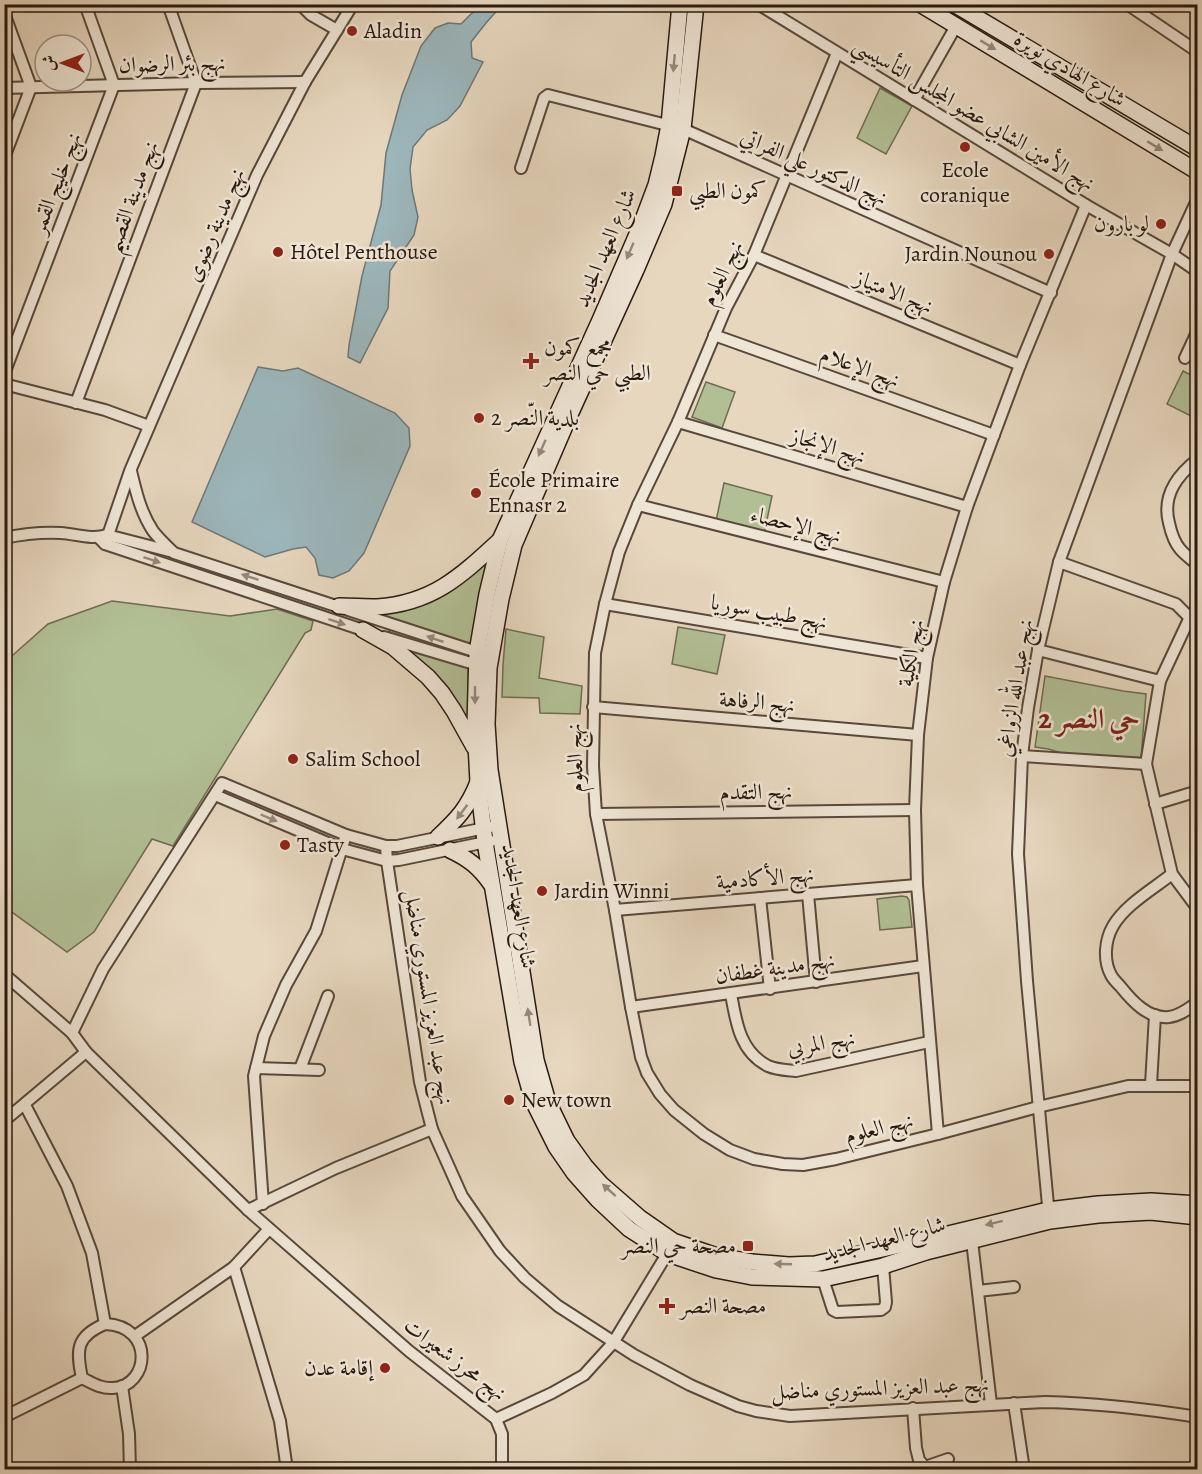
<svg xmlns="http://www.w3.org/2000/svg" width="1202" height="1474" font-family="Alegreya,Amiri,serif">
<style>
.green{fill:#b2bf95;stroke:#6d6c52;stroke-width:1.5}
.water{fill:#9cb7bd;stroke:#6e7877;stroke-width:1.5}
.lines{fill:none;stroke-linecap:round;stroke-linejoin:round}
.minor-casing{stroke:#58483b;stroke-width:14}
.secondary-casing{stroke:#28190f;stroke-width:18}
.minor{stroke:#efe5d5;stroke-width:10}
.secondary{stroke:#efe5d5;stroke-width:15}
.oneway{fill:#95897c}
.poi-dot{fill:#8f2418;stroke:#efe5d5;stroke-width:2}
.labels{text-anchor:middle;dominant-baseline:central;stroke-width:5;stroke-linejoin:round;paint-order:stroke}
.poi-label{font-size:22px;fill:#28190f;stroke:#efe5d5;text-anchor:start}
.street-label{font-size:22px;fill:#28190f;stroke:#efe5d5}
.district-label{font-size:28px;font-weight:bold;fill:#7a1f14;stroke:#efe5d5}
</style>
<rect width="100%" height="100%" fill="#e7d7bf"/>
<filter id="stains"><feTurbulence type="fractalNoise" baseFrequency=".00333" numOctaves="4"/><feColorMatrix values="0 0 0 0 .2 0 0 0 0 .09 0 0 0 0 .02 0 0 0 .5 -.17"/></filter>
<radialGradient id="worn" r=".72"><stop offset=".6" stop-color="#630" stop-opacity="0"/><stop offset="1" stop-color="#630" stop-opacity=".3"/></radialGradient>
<!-- green -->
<g class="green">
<path d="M880,88L912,106L886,154L857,138Z"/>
<path d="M1183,371L1197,378V419L1167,404Z"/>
<path d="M706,382L735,392L722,428L692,417Z"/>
<path d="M724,483L772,496L764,534L716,521Z"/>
<path d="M490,556L479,594L472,641L468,672L470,731L400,647L376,611L408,606Z"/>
<path d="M112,601L230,616L277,609L313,621L311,630L305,633L173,846L152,839L94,932L67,952L5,907V662L48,624Z"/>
<path d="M678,627L725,635L717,674L672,664Z"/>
<path d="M506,629L544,637L539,678L582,686L580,714L540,713L539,698L502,697L503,665Z"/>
<path d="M1045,676L1123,691L1146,694L1141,760L1069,755L1048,749L1035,747Z"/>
<path d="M902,896L907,897L909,900L912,927L880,930L877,899Z"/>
</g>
<!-- water -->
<g class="water">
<path d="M478,4L502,5L486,23L471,42L472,58L483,62L460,106L447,120L427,130L413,147L410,169L412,190L418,217L414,235L390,271L388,308L360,363L348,357L349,345L362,276L381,205L386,153L402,95L421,46L435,28L448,23L461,24L473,12Z"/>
<path d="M258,367L283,371L298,368L395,413L409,428L410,446L364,553L349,571L333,578L319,575L315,558L306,547L293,549L265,557L192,522Z"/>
</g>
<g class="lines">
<defs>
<g id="minor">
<path d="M300,4L311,15L337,30"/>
<path d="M758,4L1086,205L1172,254L1198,272"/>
<path d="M1127,4L1198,52"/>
<path d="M4,13L31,87L4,158"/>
<path d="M837,53L754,255L726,308L678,422L638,505L619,552L605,604L595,653L593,766L596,814L615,910L631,1007L641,1057L647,1073L660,1094L674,1110L704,1134L730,1150L754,1159L783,1164L803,1165L836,1159L938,1134L1038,1107L1128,1086H1198"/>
<path d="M4,88L196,83L305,82"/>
<path d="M914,100L956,26"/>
<path d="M521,168L544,98L548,95L683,129L1051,293"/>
<path d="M754,255L1020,365"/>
<path d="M714,335L994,435"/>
<path d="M1185,358L1198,330"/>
<path d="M4,374L114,85L85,4"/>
<path d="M4,384L105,410L149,426"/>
<path d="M76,403L196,83L168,4"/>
<path d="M678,422L967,507"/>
<path d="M1198,459C1176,476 1162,496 1169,523C1171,532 1174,542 1180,549C1185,555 1192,560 1198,565"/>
<path d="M131,471C136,492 141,513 153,531C159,539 167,546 174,553L483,654"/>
<path d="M638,505L944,582"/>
<path d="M4,538C23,534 42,532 61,533C76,534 92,540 107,535L173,552"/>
<path d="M99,538L105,544L369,632"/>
<path d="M105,544L130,471L257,175L305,82L353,4"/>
<path d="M1059,562L1176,604L1198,626"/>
<path d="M605,604L927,658"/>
<path d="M1198,607L1190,617L1160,681L1146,764L1172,874L1198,909"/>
<path d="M384,637L481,666"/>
<path d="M1038,650L1160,681"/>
<path d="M593,707L918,735"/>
<path d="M1022,756L1146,764"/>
<path d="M215,795L342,849L387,861L399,860L491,841"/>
<path d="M1155,804L1198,791"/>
<path d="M596,814L915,810"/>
<path d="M386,846L387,861L420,1082L432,1129L462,1196L500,1251L525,1278L558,1306L634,1355L690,1385L738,1406L756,1411L790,1416L1045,1402C1097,1403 1147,1409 1198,1417"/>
<path d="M1172,874C1153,889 1125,905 1113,926C1105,940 1103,960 1111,975C1113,979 1117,983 1120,986C1132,1001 1148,1019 1169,1017C1180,1016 1189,1008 1198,1002"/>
<path d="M808,894L816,982"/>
<path d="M760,898L770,989"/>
<path d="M615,910L917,885"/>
<path d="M4,974L72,1033L86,1052L248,1210L409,1351L496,1419L552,1393L584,1375L613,1343L670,1249"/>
<path d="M731,994C736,1022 740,1052 768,1066C777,1070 787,1070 796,1071L929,1042"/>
<path d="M631,1007L923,966"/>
<path d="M72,1033L103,969L222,783L346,835L386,846H397L490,827"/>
<path d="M256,1068L319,1070"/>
<path d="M300,1069L328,996"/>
<path d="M1151,1085L1155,1015"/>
<path d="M25,1105L67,1186L92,1253L105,1324"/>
<path d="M4,1121L86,1052"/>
<path d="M938,1134L917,885L915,810L918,735L927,658L944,582L967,507L1020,365L1086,205"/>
<path d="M263,1204L254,1076L264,1036L286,985L316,931L346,835"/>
<path d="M248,1210L336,1168L432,1129"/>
<path d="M1049,1216L1027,981L1018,854L1022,756L1028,708L1038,650L1059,562L1172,254L1198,198"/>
<path d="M972,1241L991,1404"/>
<path d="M234,1267L280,1421L287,1470"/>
<path d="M823,1279L833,1310L837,1312L881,1310L885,1307L886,1302L883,1266"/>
<path d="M978,1291L1014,1287"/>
<path d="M105,1324C156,1326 149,1387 113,1388C101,1389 92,1383 82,1378C76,1350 76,1336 105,1324Z"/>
<path d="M135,1336L234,1267L269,1229"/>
<path d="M122,1386L129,1434L130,1470"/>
<path d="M1014,1403L1024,1470"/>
<path d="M913,1408L916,1448L919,1460L925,1467L948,1459"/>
<path d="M4,1417L82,1378"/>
<path d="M496,1419L502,1434V1470"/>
</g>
<g id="secondary">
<path d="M680,4L669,125L663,156L656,185L641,225L600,320L500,540L487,594L477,652L475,725L478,782L485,842L522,1062L533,1101L556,1147L574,1173L598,1200L629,1229L668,1254L716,1270L752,1277L823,1279L883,1266L926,1252L1050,1221L1098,1215L1151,1212L1198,1217"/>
<path d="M696,4L683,129L664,204L636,270L568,419L514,545L501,599L489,668L487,724L490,770L536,1060L548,1102L567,1141L585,1166L601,1184L640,1218L673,1241L717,1256L752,1262L789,1265L815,1264L923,1240L1048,1210L1098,1204L1151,1201L1198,1204"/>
<path d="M920,4L1198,172"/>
<path d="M954,4L1198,149"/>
<path d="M339,606C352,606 364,607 377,607C433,603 461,576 500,540"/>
<path d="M363,630L393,647L428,677L442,693L454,711L474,747"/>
<path d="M438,837C457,819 468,808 478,782"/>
<path d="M450,850C469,859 479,867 491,884"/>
</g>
</defs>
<!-- minor casing -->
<use href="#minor" class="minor-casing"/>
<!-- secondary casing -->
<use href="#secondary" class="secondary-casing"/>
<!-- minor -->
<use href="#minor" class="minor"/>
<!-- secondary -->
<use href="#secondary" class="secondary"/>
</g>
<!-- one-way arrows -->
<defs><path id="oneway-solid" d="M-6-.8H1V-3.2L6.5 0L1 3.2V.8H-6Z" transform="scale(1.5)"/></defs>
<g class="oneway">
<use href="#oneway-solid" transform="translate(988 45) rotate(31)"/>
<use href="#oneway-solid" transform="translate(674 63) rotate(95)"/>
<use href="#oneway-solid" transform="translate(1155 146) rotate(31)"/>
<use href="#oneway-solid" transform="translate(630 251) rotate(113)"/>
<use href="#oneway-solid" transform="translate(542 448) rotate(114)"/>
<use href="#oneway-solid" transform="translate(152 560) rotate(18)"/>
<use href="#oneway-solid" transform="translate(250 577) rotate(-162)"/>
<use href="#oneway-solid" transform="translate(337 622) rotate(18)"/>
<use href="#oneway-solid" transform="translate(435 639) rotate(-161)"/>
<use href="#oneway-solid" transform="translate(475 695) rotate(90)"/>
<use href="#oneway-solid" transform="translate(462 812) rotate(127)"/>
<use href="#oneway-solid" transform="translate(269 818) rotate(23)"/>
<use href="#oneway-solid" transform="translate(529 1017) rotate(-99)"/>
<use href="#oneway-solid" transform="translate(609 1190) rotate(-138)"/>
<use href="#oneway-solid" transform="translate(994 1223) rotate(166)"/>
<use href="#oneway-solid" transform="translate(783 1264) rotate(-178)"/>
</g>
<!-- markers -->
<g class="poi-dot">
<circle cx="352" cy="31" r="6"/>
<circle cx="965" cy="147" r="6"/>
<rect x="671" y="185" width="12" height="12" rx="3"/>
<circle cx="1161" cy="224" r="6"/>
<circle cx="278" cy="252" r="6"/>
<circle cx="1049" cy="254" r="6"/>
<path d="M528 352h6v6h6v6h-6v6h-6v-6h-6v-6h6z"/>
<circle cx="479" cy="418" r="6"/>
<circle cx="476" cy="493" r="6"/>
<circle cx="293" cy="759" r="6"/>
<circle cx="285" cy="845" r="6"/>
<circle cx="542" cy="891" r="6"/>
<circle cx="509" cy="1100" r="6"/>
<rect x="742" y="1240" width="12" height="12" rx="3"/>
<path d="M664 1297h6v6h6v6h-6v6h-6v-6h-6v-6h6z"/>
<circle cx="385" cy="1368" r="6"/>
</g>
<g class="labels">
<!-- poi labels -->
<g class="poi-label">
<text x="364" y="31">Aladin</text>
<text x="965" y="170" text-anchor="middle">Ecole<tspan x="965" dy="25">coranique</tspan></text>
<text x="689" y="191">كمون الطبي</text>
<text x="1149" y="224" text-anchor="end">لو بارون</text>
<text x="290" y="252">Hôtel Penthouse</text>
<text x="1037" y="254" text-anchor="end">Jardin Nounou</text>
<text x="544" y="348">مجمع كمون<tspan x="544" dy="25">الطبي حي النصر</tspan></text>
<text x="491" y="418">بلدية النّصر 2</text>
<text x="488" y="480">École Primaire<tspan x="488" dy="25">Ennasr 2</tspan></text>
<text x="305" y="759">Salim School</text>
<text x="297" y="845">Tasty</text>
<text x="554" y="891">Jardin Winni</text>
<text x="521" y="1100">New town</text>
<text x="736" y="1246" text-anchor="end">مصحة حي النصر</text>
<text x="680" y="1306">مصحة النصر</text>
<text x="373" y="1368" text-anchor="end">إقامة عدن</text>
</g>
<!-- street labels -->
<g class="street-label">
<text transform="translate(172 64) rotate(-1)">نهج بئر الرضوان</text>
<text transform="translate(1070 69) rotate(31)">شارع الهادي نويرة</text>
<text transform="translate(974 114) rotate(31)">نهج الأمين الشابي عضو المجلس التأسيسي</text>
<text transform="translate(814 167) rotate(24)">نهج الدكتور علي الفراتي</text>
<text transform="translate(56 183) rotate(-69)">نهج خليج القمر</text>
<text transform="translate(132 197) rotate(-70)">نهج مدينة القصيم</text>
<text transform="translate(215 225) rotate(-67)">نهج مدينة رضوى</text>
<text transform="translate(605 248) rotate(-67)">شارع العهد الجديد</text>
<text transform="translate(722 273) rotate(-64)">نهج العلوم</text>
<text transform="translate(894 292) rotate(22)">نهج الامتياز</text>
<text transform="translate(860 367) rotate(20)">نهج الإعلام</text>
<text transform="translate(828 446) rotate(17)">نهج الإنجاز</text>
<text transform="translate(796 525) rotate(14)">نهج الإحصاء</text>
<text transform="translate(769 612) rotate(10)">نهج طبيب سوريا</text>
<text transform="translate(911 653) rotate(-80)">نهج الكلية</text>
<text transform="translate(1015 688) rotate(-81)">نهج عبد الله الزواغي</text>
<text transform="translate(757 702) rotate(5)">نهج الرفاهة</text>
<text transform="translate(575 758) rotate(-92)">نهج العلوم</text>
<text transform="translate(756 792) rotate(-1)">نهج التقدم</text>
<text transform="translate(765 878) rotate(-5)">نهج الأكادمية</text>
<text transform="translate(519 906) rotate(81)">شارع العهد الجديد</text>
<text transform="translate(775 968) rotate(-8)">نهج مدينة غطفان</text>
<text transform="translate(429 997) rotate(81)">نهج عبد العزيز المستوري مناضل</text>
<text transform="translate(821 1043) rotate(-9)">نهج المربي</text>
<text transform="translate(879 1128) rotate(-14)">نهج العلوم</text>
<text transform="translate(884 1239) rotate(-14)">شارع العهد الجديد</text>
<text transform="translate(455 1359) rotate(37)">نهج محرز شعيرات</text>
<text transform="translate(880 1388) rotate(-2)">نهج عبد العزيز المستوري مناضل</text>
</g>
<!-- district labels -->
<g class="district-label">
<text x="1089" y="719">حي النصر 2</text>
</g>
</g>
<!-- margin -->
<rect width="1202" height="1474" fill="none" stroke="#e7d7bf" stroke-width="24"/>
<rect x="6" y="6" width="1190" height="1462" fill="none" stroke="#28190f" stroke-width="3"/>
<rect x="12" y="12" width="1178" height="1450" fill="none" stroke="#28190f" stroke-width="1.5"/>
<!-- north arrow -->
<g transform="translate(63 63) rotate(270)"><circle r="28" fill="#efe5d5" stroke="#9f9386" stroke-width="1.5"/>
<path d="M0-4.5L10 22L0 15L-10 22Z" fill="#8f2418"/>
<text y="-9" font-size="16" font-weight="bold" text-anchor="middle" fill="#28190f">ش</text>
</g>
<rect width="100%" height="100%" filter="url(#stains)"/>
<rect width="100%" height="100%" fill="url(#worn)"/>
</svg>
